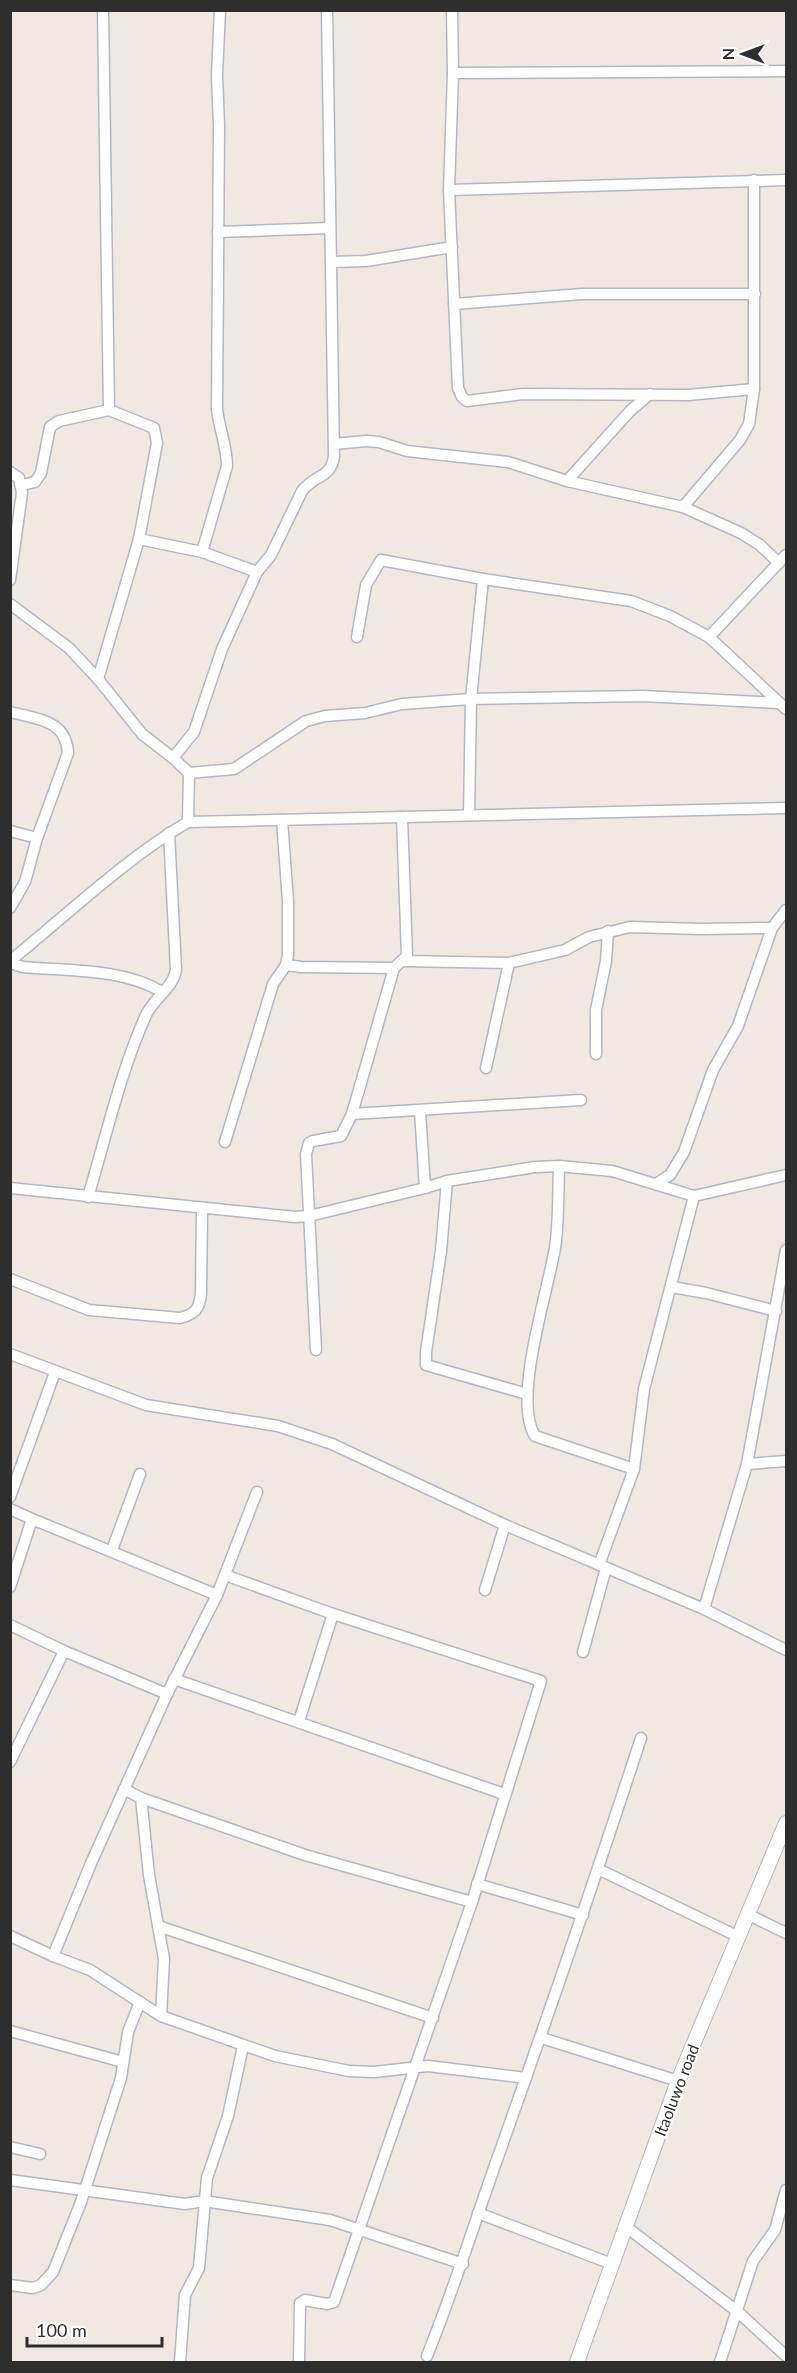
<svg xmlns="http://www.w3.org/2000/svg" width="797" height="2373" font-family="Lato,sans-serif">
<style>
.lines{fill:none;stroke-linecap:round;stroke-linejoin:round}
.minor-casing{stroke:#b4b7c1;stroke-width:13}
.tertiary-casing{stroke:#b4b7c1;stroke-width:16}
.minor{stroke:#fff;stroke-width:10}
.tertiary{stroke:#fff;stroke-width:14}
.labels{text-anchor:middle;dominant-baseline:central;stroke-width:4.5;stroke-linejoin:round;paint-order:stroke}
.street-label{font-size:16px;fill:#2e2e2e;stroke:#fff}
</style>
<rect width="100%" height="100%" fill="#efe9e1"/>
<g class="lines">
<defs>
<g id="minor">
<path d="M452,10L453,73L449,190L458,388L462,397L467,401L523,394L688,395L754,389"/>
<path d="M453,73L786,71"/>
<path d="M449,190L786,180"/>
<path d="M218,232L330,228"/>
<path d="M331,262L366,261L452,247"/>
<path d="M454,304L582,294H755"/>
<path d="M334,444L366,441L379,442L407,451L508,462L567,481L683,507L741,533L760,545L779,563"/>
<path d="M10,472L19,478L22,493L10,580"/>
<path d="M567,481L630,411L650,394"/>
<path d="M22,485L35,482L41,473L50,427L59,421L109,410L103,10"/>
<path d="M683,507L740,440L749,424L754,389V180"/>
<path d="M139,539L202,552L257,572"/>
<path d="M202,552L227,466C227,447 219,428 217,409L219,126L217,75L220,10"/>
<path d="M10,604L69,648L98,679L142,734L173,758L189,773L188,822L786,808"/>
<path d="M357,637L366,585L381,560L483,579L631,601L670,616L709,637L786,709"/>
<path d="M709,637L786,555"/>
<path d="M98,679L139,539L157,443L154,428L109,410"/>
<path d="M10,712C38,719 66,720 68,753L37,838L25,882L10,908"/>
<path d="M173,758L194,732L222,649L257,572L271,555L302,491C315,474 331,479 334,456L327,10"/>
<path d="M189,773L234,769L306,721L325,716L365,713L402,704L471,699L643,696L779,703"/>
<path d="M469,815L471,699L483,579"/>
<path d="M10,831L37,838"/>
<path d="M10,961C67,915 126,858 188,822"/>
<path d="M404,961L509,963L565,950L589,937L630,927L701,929L772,928"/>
<path d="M10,963L23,967C67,971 123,968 162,992"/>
<path d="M286,965L301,967L394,968"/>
<path d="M596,1054V1010L606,961L608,931"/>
<path d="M486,1068L509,963"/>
<path d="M420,1111L425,1188"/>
<path d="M352,1114L581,1100"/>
<path d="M225,1142L273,984L286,965L288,955V901L282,820"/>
<path d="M559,1166C558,1193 559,1221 555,1248C548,1291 512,1400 535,1436L634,1469"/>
<path d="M447,1181L441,1251L426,1352V1365L527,1394"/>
<path d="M656,1184L670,1175L684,1152L713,1070L738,1026L772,928L786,910"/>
<path d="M10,1188L295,1217L309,1216L425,1188L447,1181L535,1167L559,1166L612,1171L694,1196L786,1175"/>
<path d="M88,1197C106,1137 120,1073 146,1015C154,998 173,988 176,970L169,833"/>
<path d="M786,1250L747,1464L786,1461"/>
<path d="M10,1279L89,1310L180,1318C195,1314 199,1310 201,1294L202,1209"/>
<path d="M672,1287L706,1293L776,1311"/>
<path d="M316,1350L306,1154L309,1143L313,1141L341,1136L352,1114L394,968L407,956L402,817"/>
<path d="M10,1354L146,1405L278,1426L332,1444L505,1525L704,1609L786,1650"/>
<path d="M10,1497L55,1372"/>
<path d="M10,1509L32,1519L10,1587"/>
<path d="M32,1519L217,1595"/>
<path d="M112,1550L140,1474"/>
<path d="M599,1565L634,1469L644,1389L694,1196"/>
<path d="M225,1575L333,1614L541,1681L472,1902L334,2302L327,2304L305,2300L300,2303L299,2362"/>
<path d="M485,1590L505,1525"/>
<path d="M704,1609L747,1464"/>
<path d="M10,1625L64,1651L167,1694"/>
<path d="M583,1652L606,1568"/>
<path d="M174,1679L504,1794"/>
<path d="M299,1721L333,1614"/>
<path d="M10,1762L64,1651"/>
<path d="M124,1789L141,1798L305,1855L472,1902"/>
<path d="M141,1798L149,1875L164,1959L161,2016"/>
<path d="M598,1869L739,1937"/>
<path d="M477,1884L583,1915"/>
<path d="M749,1915L786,1933"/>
<path d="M158,1926L433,2018"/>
<path d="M10,1936L53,1956L90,1970L161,2016L275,2056L349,2071L374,2072L428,2066L526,2078"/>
<path d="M53,1956L92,1861L167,1694L217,1595L257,1492"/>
<path d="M10,2031L123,2062"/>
<path d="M542,2038L678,2081"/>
<path d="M10,2147L40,2154"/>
<path d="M10,2180L185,2204L204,2201L330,2220L463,2264"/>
<path d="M478,2213L612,2264"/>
<path d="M625,2226L738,2312L786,2356"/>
<path d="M10,2285L33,2288L41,2285L53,2272L81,2202L121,2078L128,2032L140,2002"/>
<path d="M427,2356C452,2294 472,2231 494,2168C545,2025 594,1882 641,1738"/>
<path d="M180,2362L185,2295L199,2268L207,2178L228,2116L243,2046"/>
<path d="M720,2362L753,2261L775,2230L786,2190"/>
</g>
<path id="tertiary" d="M577,2362L678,2081L786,1823"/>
</defs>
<!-- minor casing -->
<use href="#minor" class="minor-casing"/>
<!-- tertiary casing -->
<use href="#tertiary" class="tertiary-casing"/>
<!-- minor -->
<use href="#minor" class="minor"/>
<!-- tertiary -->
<use href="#tertiary" class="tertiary"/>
</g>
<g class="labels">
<!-- street labels -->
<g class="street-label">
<text transform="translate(676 2090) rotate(-69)">Itaoluwo road</text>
</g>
</g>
<!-- border -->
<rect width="797" height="2373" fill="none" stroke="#2e2e2e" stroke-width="24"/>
<!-- north arrow -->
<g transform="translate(743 54) rotate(270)" stroke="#ffffff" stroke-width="4.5" paint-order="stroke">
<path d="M0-4.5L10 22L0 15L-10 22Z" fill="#2e2e2e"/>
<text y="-9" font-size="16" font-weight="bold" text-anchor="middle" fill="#2e2e2e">N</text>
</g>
<!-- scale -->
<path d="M27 2337v9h135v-9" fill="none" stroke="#2e2e2e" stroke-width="3"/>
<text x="36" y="2337" font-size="18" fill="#2e2e2e" stroke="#ffffff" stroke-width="4.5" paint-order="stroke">100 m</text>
</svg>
